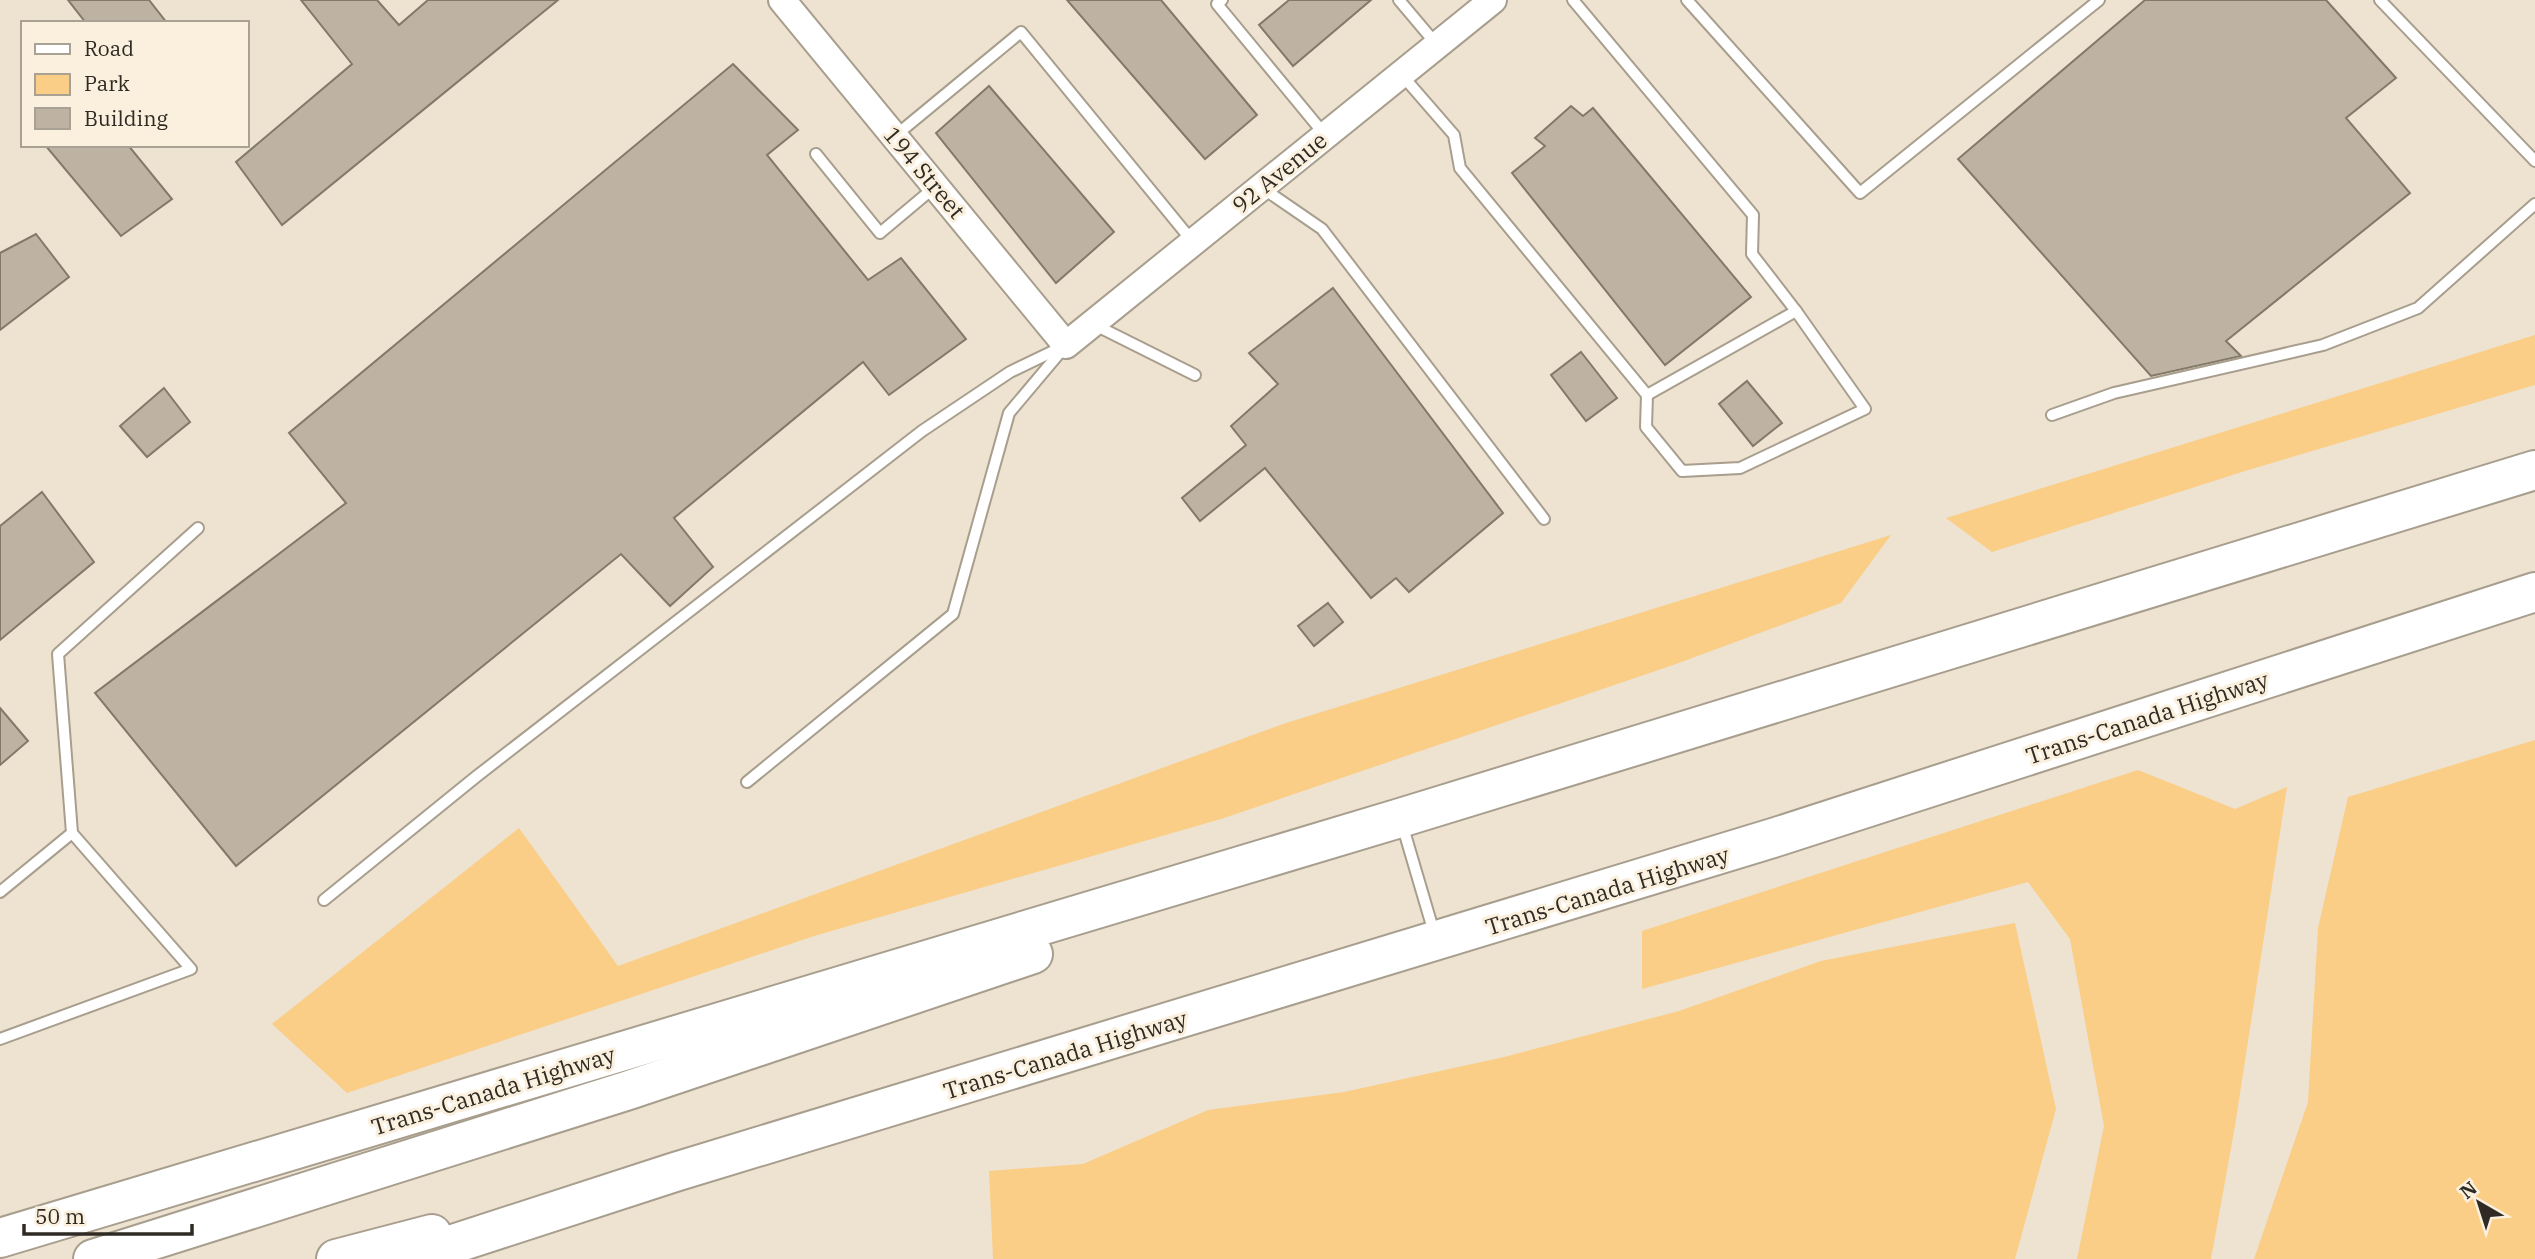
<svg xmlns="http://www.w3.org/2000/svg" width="2535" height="1259" font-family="'IBM Plex Serif',serif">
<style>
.green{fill:#face86}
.building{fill:#beb3a2;stroke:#837969;stroke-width:2}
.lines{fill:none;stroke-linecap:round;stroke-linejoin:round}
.service-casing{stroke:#a89e8d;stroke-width:14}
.tertiary-casing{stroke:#a89e8d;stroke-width:30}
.motorway-casing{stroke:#a89e8d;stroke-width:42}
.service{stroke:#fff;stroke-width:10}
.tertiary{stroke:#fff;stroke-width:26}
.motorway{stroke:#fff;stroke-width:38}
.labels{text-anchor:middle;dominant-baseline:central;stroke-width:6;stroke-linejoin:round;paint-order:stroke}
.street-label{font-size:23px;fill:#2f2b24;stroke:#fbf0de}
</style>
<rect width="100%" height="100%" fill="#eee2d1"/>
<!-- green -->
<g class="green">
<path d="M2535,335V385L2245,471L1992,552L1946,518Z"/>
<path d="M1891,535L1841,603L1676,664L1221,819L814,936L347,1093L272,1024L519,828L618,966L1283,724Z"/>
<path d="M2535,740V1259H2254L2308,1102L2318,928L2348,797Z"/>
<path d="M2138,770L2235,809L2287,787L2235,1126L2211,1259H2077L2104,1126L2070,939L2028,882L1642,989V931Z"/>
<path d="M2015,923L2056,1109L2015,1259H993L989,1171L1083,1164L1208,1110L1344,1092L1504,1057L1679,1011L1821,961Z"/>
</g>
<!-- building -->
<g class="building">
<path d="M68,0H149L167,23H86Z"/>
<path d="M301,0H377L399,25L428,0H558L282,225L236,162L352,64Z"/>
<path d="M1067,0H1161L1257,115L1205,159Z"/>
<path d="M1289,0H1371L1293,66L1259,25Z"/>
<path d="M2145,0H2326L2396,78L2346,118L2410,193L2226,341L2241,356L2151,376L1958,159Z"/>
<path d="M733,64L798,130L767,155L868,280L901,258L966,339L889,395L863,362L674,518L713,567L670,606L621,554L236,866L95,693L346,503L289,433Z"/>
<path d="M989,86L1114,232L1056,283L936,133Z"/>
<path d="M1571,106L1583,116L1593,108L1751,297L1665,365L1512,173L1545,146L1535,138Z"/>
<path d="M45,145H128L172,199L121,236Z"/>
<path d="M36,234L69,277L0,330V253Z"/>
<path d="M1333,288L1503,513L1409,592L1396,578L1371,598L1265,468L1200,521L1182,498L1246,445L1231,426L1278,384L1249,353Z"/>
<path d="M1581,352L1617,398L1586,421L1551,375Z"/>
<path d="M1747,381L1782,423L1753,446L1719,404Z"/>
<path d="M164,388L190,422L147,457L120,426Z"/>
<path d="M42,492L94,562L0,640V526Z"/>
<path d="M1328,603L1343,622L1314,646L1298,626Z"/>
<path d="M0,708L28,741L0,765Z"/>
</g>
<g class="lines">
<defs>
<g id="service">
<path d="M1222,0L1217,4L1325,135"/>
<path d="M1399,0L1437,45"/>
<path d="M1687,0L1860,193L2099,0"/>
<path d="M2380,0L2535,161"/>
<path d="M1401,74L1454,135L1460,168L1647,395L1796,311L1752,254L1753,215L1573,0"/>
<path d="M895,136L1021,32L1193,242"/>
<path d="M816,154L880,233L936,186"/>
<path d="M1261,187L1322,229L1544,519"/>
<path d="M1095,325L1195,375"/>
<path d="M1647,395L1646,427L1682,471L1740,468L1865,409L1796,311"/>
<path d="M2052,415L2114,393L2323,345L2418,308L2535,204"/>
<path d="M747,782L953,614L1009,413L1062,350"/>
<path d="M1402,824L1435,936"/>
<path d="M0,892L72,833L58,654L198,528"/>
<path d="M324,900L477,776L922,431L1010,372L1066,345"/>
<path d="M0,1039L191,969L72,833"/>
</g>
<path id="tertiary" d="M782,0L1066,345L1493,0"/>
<g id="motorway">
<path d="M0,1238L1400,818L2535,470"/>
<path d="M93,1259L629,1090L1033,954"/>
<path d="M336,1259L432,1234"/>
<path d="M407,1259L675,1172L1776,837L2535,592"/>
</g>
</defs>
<!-- service casing -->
<use href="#service" class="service-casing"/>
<!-- tertiary casing -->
<use href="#tertiary" class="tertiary-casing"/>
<!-- motorway casing -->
<use href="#motorway" class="motorway-casing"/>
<!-- service -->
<use href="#service" class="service"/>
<!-- tertiary -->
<use href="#tertiary" class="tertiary"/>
<!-- motorway -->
<use href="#motorway" class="motorway"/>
</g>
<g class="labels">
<!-- street labels -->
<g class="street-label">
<text transform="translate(925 172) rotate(50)">194 Street</text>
<text transform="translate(1279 172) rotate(-39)">92 Avenue</text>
<text transform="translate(2147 717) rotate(-18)">Trans-Canada Highway</text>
<text transform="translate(1607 890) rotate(-17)">Trans-Canada Highway</text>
<text transform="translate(1065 1054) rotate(-17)">Trans-Canada Highway</text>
<text transform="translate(493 1090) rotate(-17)">Trans-Canada Highway</text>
</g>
</g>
<!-- legend -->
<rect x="21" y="21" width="228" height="126" fill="#fbf0de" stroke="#a9a194" stroke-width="2"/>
<rect x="35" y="44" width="35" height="10" fill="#ffffff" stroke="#a9a194" stroke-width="2"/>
<text x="84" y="56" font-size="21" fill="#2f2b24">Road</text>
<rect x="35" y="74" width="35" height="21" fill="#face86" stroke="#a9a194" stroke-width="2"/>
<text x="84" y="91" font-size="21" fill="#2f2b24">Park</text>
<rect x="35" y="108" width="35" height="21" fill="#beb3a2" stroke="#a9a194" stroke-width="2"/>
<text x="84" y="126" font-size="21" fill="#2f2b24">Building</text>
<!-- north arrow -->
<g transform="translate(2479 1203) rotate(321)" stroke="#fbf0de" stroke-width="5" paint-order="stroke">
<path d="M0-5L12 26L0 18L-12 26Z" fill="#2f2b24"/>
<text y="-10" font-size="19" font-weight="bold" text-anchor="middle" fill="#2f2b24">N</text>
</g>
<!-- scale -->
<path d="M24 1224v10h168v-10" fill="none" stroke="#2f2b24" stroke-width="3.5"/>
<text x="35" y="1224" font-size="21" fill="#2f2b24" stroke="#fbf0de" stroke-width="5" paint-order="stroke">50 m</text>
</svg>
